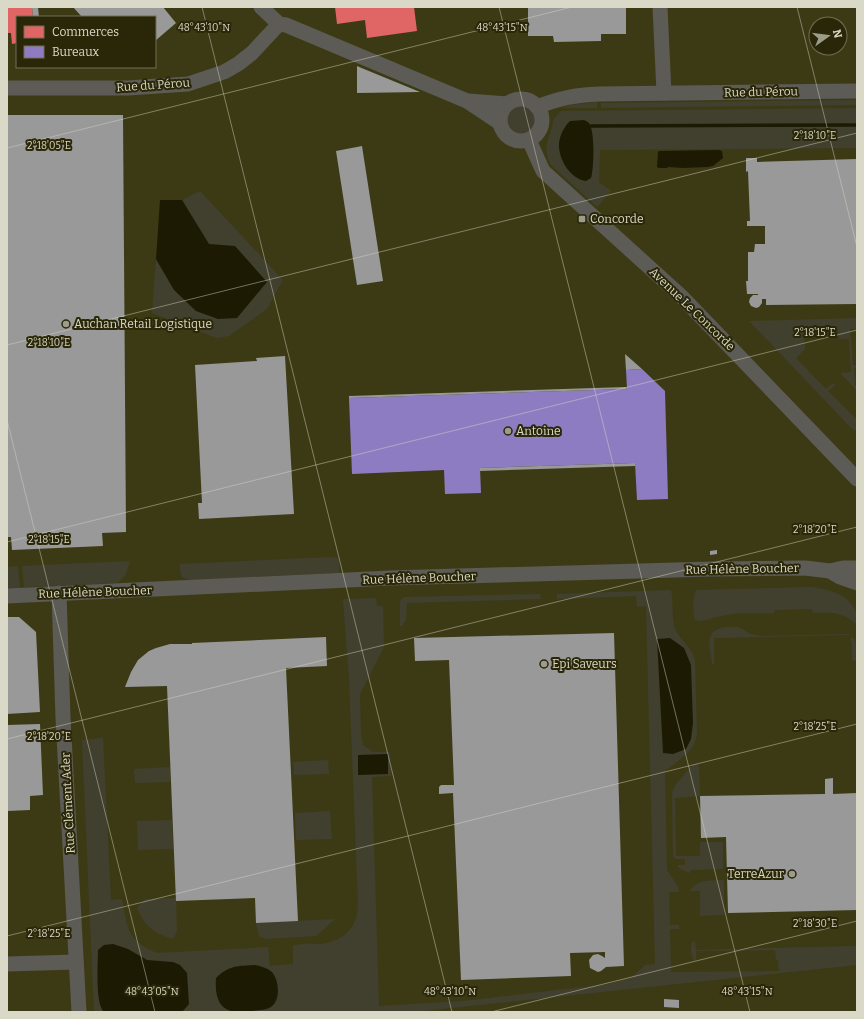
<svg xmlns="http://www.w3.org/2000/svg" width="864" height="1019" font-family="Bitter,serif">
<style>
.built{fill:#3c3a15;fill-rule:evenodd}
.green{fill:#41402e}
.water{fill:#1c1a03}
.shops{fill:#e06666}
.offices{fill:#8e7cc3}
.industry{fill:#999}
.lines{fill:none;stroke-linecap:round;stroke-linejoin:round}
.stream{stroke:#1c1a03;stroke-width:3.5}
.minor{stroke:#5c5b55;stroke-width:15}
.ticks{fill:none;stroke:#dad9c7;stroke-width:1;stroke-opacity:0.45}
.poi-dot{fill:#9d9c8b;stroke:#2a2708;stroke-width:1.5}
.labels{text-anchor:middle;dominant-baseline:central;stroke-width:4;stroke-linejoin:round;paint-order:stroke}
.street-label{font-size:12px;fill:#dad9c7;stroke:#2a2708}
.poi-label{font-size:12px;fill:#dad9c7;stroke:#2a2708;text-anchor:start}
.ticks-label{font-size:10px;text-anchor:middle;fill:#dad9c7;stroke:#2a2708;stroke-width:4;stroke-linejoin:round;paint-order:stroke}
</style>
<rect width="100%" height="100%" fill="#2c2b1b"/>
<!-- built -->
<path class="built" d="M7,7H857V1012H7ZM17,17H155V67H17ZM816,24H840V48H816Z"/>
<!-- green -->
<g class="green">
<path d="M857,100V105L601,108V103Z"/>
<path d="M597,102V108H561L570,105Z"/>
<circle cx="521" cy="120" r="15"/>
<path d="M857,108V148L600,150L599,182L611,191L597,207L551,165C545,153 545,146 550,134C555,121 550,122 561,111Z"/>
<path d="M200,191L283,280L267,309L229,336L217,338L152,313L156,259L174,290L235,246L209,245L182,200Z"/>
<path d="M857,318V329H850L853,365H857V367L854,368L855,385H857V391L842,375L841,373L851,372L849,339H839L838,330L804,333L805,349L796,358L826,389L833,383L835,385L828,391L857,420V428L854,431L749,321Z"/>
<path d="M329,557L339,558V573L193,580C180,579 180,575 180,564Z"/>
<path d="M130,561L125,576L117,583L24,587L22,566Z"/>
<path d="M18,566L20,588H7V567Z"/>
<path d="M811,587C828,589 849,594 856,612C858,615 857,621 857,625C844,612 830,612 813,613L812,609L775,610L774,613C757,614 738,612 721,616C714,617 701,624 694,619L693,601L696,590Z"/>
<path d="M671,590C674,604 670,622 678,634C684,643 692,649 695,660L697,735C694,752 679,760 666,770L665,773L667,870L677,885L679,892H669L670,925H679V929H670L671,972L779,971L778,960H776L775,950L696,951V961L694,960C691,956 690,947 692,942L695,941L696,950L857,946V965L413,1012H95L94,1011L82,740L103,738L111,900L122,899C128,929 126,940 157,953L268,947L270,966L293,964V946C301,943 311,944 320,944C336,943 351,934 356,918C358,913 357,908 358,903L349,680L343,599H346L376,598L377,606H383L384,647L360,694L361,733L363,745L373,752H390L391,776L372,777L379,1006L463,1001L608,984L632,977L645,965L655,964L646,606L637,607L636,596L557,599V594Z"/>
<path d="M540,594L541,599L407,603L406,620L402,626H400V601L404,597Z"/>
<path d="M725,627H738L751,634L760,636L848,634L851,635L714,638V664L712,663C710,647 703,631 725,627Z"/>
<path d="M851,636L857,643V660L852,661Z"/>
<path d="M328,760L329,774L294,775L293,762Z"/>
<path d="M693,764H698L699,767L700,796L675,798L676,856H700V842H723V869L691,870L690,873L680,869L677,865H685V859H676L673,856L672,792L676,784Z"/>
<path d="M170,767V782L135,783L134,769Z"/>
<path d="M330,811L332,839L296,840L295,813Z"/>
<path d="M172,820L173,849L138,850L137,821Z"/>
<path d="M724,880V915L700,916V891H690C698,878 711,881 724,880Z"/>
<path d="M176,898L177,931L173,939C154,933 145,927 137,908L145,899Z"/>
<path d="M335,919L316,936L266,939L259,936L256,923Z"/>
</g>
<!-- water -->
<g class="water">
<path d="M584,120C586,121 588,122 589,123C595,131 594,168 591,178L586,181C570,179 558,159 559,143C560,135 564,127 570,121Z"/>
<path d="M719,150L722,151L723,158L713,166L708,167L683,168L668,167L667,168H659L657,167L658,152L659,151Z"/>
<path d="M160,200H182L209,244L235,246L267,282L237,318L218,319L196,311L174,290L156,259Z"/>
<path d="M670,638L684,648L691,665L693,723L691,739L686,749L673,754L663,753L657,639Z"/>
<path d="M388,754V774L358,775V755Z"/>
<path d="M113,944L128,949L147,960L173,962L180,965L187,973L189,1004L183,1011L104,1012C95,1003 98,964 98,950L104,945Z"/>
<path d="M255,965C261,966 267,968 272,972C279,980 281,1000 271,1007C266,1010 259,1010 253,1011C225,1016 214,1006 216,978C229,965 238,966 255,965Z"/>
</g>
<!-- shops -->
<g class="shops">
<path d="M7,7H32L33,17H17V43L12,44L11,33H7Z"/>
<path d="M335,7H414L417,31L367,38L365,20L337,24Z"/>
</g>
<!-- offices -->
<path class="offices" d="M642,369L665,391L668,499L637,500L635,463L480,468L481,493L445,494L444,470L352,474L349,398L627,389L626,370Z"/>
<!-- industry -->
<g class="industry">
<path d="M32,7H38L39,17H33Z"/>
<path d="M73,7H163L176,23L155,41V17H82Z"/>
<path d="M528,7H626V34H601V41L554,42L553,36H528Z"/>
<path d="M357,66L364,69L420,92L357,93Z"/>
<path d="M7,115H123L126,532L102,533L103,546L12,550L11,537H7Z"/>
<path d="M362,146L383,281L357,285L336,151Z"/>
<path d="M746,158H757V162L857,159V304L766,305V299H762V303L759,307L756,308L751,306L749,302L750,298L753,295H758V294H747L746,281H748V252H754L755,244H765V226H747V221H750L748,171L746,172Z"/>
<path d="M625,354L642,369L626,370Z"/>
<path d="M285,356L294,514L199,519L198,503H202L195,365L257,361L256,358Z"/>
<path d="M626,387L627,389L349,398V396Z"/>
<path d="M635,463V466L480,471V468Z"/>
<path d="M717,550V554L710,555V551Z"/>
<path d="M7,617H19L36,632L40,712L7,714Z"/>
<path d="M614,633L624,966L606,967L601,971L598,972L590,968L589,960L593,955L598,954L602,956L605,958V952L570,953L571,976L461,980L453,793L439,794V787L441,785H454L449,660L415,661L414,638Z"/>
<path d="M326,637L327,666L286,668L298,921L256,923L255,898L176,901L167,686L125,687L131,672L138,660L149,651L156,648L170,644H192V643Z"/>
<path d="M40,724L43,795L30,796V810L7,811V725Z"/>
<path d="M833,778V794L857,793V910L728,913L726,837L701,838L700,796L825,794V779Z"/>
<path d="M664,999L679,1000V1008L664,1007Z"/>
</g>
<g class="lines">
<!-- stream -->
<path class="stream" d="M591,126L857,125"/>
<!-- minor -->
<g class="minor">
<path d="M261,7L279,24L286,25L467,101L500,123"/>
<path d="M660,7L664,93"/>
<path d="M7,88H128L188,84L224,72L238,64L252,53L279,24"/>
<circle cx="521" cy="120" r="21"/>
<path d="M468,101L507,104"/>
<path d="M537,107C559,98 576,95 599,94L857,91"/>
<path d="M529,140L543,171L681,296L857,479"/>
<path d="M830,571L840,577L857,583"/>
<path d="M59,593L63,718L79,1012"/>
<path d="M7,596L390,578L710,569L805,568L830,571L843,568H857"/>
<path d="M7,964L76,962"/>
</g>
</g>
<!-- ticks -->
<path class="ticks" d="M202,7L452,1012M499,7L750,1012M797,7L857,247M7,148L572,7M7,345L857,133M7,420L155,1012M7,542L857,330M7,739L857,527M7,936L857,724M491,1012L857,921"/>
<!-- markers -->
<g class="poi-dot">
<rect x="578" y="215" width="8" height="8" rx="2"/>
<circle cx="66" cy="324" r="4"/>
<circle cx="508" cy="431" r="4"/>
<circle cx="544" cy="664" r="4"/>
<circle cx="792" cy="874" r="4"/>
</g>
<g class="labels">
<!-- street labels -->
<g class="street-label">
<text transform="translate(153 85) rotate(-4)">Rue du Pérou</text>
<text transform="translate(761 92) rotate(-1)">Rue du Pérou</text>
<text transform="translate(692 309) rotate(44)">Avenue Le Concorde</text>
<text transform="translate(742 569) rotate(-1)">Rue Hélène Boucher</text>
<text transform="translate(419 578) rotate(-2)">Rue Hélène Boucher</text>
<text transform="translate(95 592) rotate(-2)">Rue Hélène Boucher</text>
<text transform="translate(68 803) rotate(-93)">Rue Clément Ader</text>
</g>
<!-- poi labels -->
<g class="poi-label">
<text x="590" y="219">Concorde</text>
<text x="74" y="324">Auchan Retail Logistique</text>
<text x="516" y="431">Antoine</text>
<text x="552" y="664">Epi Saveurs</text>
<text x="784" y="874" text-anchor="end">TerreAzur</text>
</g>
</g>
<g class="ticks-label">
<text x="204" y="31">48°43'10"N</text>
<text x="502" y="31">48°43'15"N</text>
<text x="815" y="139">2°18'10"E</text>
<text x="49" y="149">2°18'05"E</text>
<text x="815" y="336">2°18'15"E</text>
<text x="49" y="346">2°18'10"E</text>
<text x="815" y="533">2°18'20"E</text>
<text x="49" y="543">2°18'15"E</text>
<text x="815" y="730">2°18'25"E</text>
<text x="49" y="740">2°18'20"E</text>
<text x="815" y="927">2°18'30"E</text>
<text x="49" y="937">2°18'25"E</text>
<text x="152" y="995">48°43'05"N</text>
<text x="450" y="995">48°43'10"N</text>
<text x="747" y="995">48°43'15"N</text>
</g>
<!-- border -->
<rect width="864" height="1019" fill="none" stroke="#dad9c7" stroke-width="16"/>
<!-- legend -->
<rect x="16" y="16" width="140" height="52" fill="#2a2708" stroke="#706e54"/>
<rect x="24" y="26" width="20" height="12" fill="#e06666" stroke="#706e54"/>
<text x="52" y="36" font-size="12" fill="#dad9c7">Commerces</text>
<rect x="24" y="46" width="20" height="12" fill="#8e7cc3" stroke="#706e54"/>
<text x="52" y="56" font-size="12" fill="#dad9c7">Bureaux</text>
<!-- north arrow -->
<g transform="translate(828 36) rotate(76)"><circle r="19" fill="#2a2708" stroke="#706e54"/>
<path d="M0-3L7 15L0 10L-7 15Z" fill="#9d9c8b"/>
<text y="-6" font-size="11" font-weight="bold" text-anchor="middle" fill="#dad9c7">N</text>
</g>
</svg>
